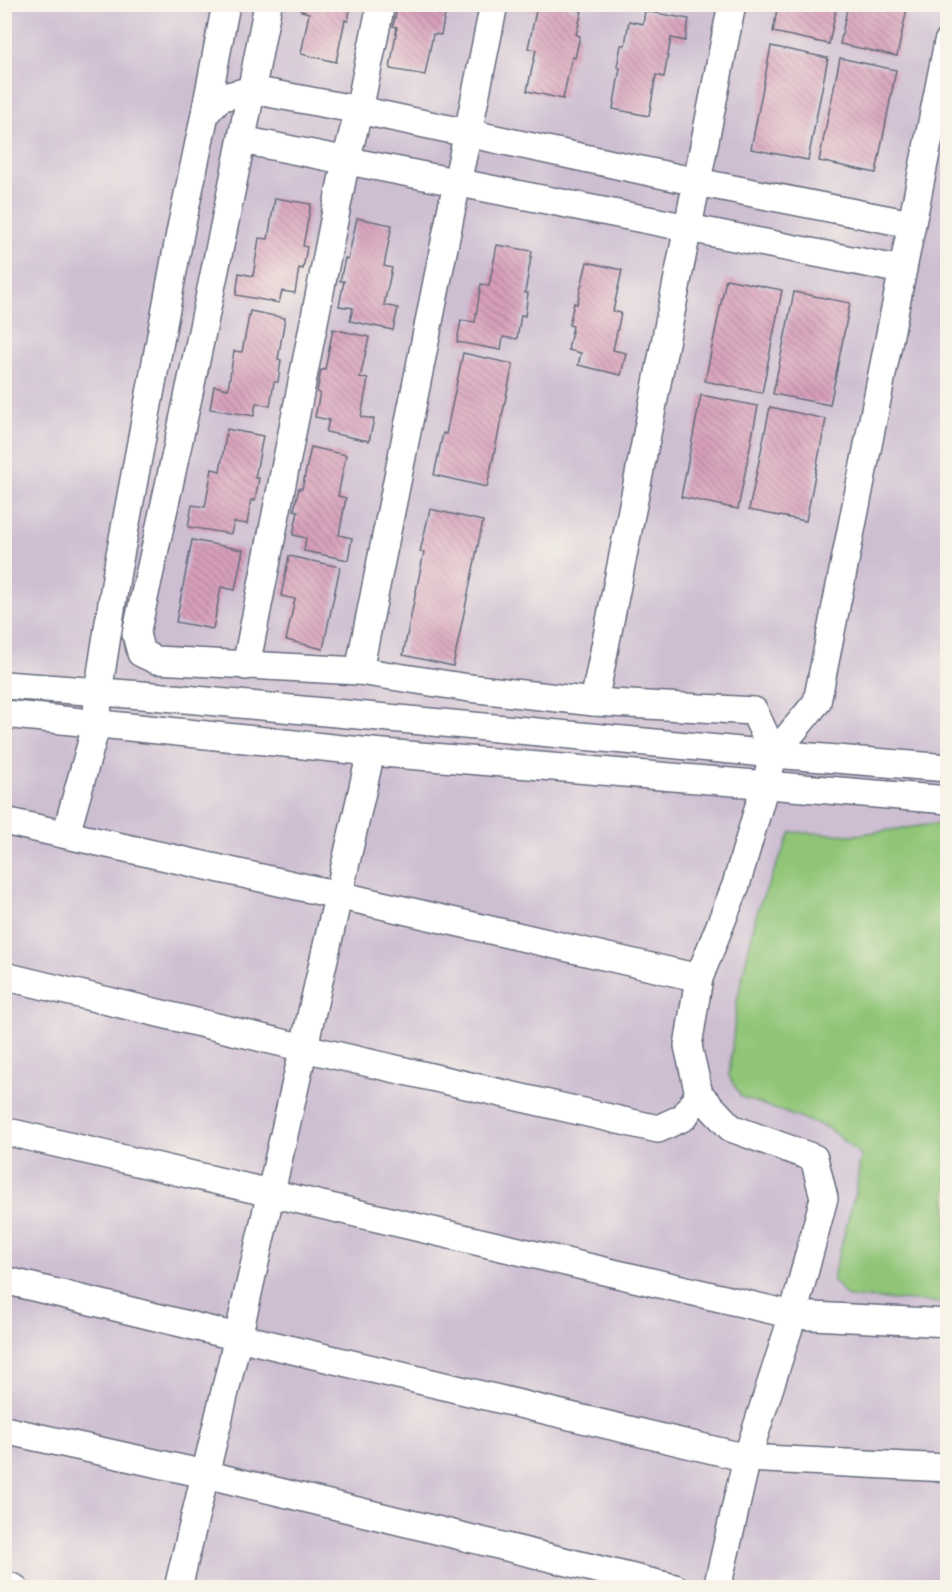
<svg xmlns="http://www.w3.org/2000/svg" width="952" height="1592" font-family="'Libre Bodoni',serif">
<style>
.industrial{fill:#cdbed2}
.green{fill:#90c577;stroke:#567a6a;stroke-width:1.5}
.building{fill:url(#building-back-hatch)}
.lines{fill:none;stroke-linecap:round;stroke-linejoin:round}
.minor-casing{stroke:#666c7e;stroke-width:30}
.minor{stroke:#fff;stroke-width:27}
</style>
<defs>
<pattern id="building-back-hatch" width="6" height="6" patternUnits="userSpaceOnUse" patternTransform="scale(1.5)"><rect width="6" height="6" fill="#d79fba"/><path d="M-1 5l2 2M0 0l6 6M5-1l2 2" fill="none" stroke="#ae829a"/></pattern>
</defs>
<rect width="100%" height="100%" fill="#f7f3e8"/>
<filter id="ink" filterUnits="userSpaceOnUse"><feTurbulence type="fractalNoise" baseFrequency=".0167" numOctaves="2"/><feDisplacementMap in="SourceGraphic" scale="12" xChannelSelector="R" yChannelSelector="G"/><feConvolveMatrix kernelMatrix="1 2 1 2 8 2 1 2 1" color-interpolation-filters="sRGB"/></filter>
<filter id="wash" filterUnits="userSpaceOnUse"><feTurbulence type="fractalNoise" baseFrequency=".008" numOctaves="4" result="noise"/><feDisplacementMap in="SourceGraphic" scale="24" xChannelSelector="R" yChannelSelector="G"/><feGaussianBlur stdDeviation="1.35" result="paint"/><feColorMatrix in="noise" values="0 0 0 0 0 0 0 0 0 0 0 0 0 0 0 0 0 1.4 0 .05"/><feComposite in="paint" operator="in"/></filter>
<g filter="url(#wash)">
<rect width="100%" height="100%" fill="#f0dcba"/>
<!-- industrial -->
<rect class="industrial" x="5" y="5" width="942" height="1582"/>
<!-- green -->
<path class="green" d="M934,824L948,825L947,1303L848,1297L832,1280L856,1190L861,1155L828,1128L741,1097L729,1076L737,1000L758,908L791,832L854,835Z"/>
<g id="blocks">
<!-- building -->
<g class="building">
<path d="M302,4H351L348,21L345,20L336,62L301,54L309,13L301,11Z"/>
<path d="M398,4H447L441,35L433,34L425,75L390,69L397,27L393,26Z"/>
<path d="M523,4H569L568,8L582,11L576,35L580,36L575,58L572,57L563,99L527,91L536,50L528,48L536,11L523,8Z"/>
<path d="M778,4H837L829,44L773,32Z"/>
<path d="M848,4H908L897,56L840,44Z"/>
<path d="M645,11L689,19L685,41L671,38L664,77L656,75L649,116L613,109L620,68L617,67L621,45H625L629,21L643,24Z"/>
<path d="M771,46L828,58L808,160L751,149Z"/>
<path d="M840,58L896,70L876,173L819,161Z"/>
<path d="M275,198L311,204L303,246L307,247L303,269L299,268L295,293L282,291L279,303L236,295L239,273L253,276L259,238L268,239Z"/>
<path d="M357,218L392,225L384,266L392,268L384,305L398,308L393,330L350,321L353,308L339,306L344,281H340L345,258L348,259Z"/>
<path d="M497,245L532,251L525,293H528L525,316L521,315L517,339L503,337L501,350L457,342L461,320L475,322L481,284L489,286Z"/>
<path d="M587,262L622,270L613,311L621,313L613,350L626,353L621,375L578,365L581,353L568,350L573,326L569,325L574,303L577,304Z"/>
<path d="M726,279L782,290L762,393L705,381Z"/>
<path d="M794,292L850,303L830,405L773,394Z"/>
<path d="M250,311L285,318L278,359L281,360L278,382H274L270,406L256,403L254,416L210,409L214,386L228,389L234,351L242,352Z"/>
<path d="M333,329L369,337L360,378L368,379L361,417L374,419L369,441L326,432L329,420L315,417L320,393L317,392L321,370H325Z"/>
<path d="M463,353L513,364L487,487L434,475L443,433L446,434Z"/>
<path d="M701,395L758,406L738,509L681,497Z"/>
<path d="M770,407L826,419L806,521L749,510Z"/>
<path d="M227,429L263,436L255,478H259L255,501L251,500L247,524L234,522L231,534L188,527L192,505L205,507L212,469L220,471Z"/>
<path d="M311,447L346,455L338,496L346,498L339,535L352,538L348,560L304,551L306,538L293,535L298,511L294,510L299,488L302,489Z"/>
<path d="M430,509L483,521L453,666L403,655L424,552H420Z"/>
<path d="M192,540L243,550L235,590L221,587L213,629L176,622Z"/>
<path d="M289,556L340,567L323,649L286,640L295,599L281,596Z"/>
</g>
</g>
</g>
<g filter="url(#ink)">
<use href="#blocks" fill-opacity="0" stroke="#666c7e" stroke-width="1.5"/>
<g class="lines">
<defs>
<g id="minor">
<path d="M268,4C228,215 183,425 136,634L141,653L156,660L359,671L469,688L594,702L754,711L774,754L736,885L699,978"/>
<path d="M205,114L226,4"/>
<path d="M242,140L902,270"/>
<path d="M246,666L346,160L359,110L381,4"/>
<path d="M359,671L457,182L468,133L494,4"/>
<path d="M4,685L142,695L774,754L948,768"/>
<path d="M594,702L732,4"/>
<path d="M4,714L371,752L948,800"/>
<path d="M774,754L817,702L948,42"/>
<path d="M4,821L338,895L699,978L688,1046L699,1094L731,1128L814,1158L824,1198L793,1315L747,1458L717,1588"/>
<path d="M66,834L97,723L98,693L117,571L181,228L205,114L219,98L252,90L359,110L697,182L911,224"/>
<path d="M4,976L304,1048L658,1129L684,1117L699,1094"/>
<path d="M4,1131L793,1315L948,1323"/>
<path d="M4,1280L238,1337L747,1458L948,1468"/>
<path d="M4,1430L205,1474L675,1588"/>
<path d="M4,1585L14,1588"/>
<path d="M178,1588L238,1337L371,752"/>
</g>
</defs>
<!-- minor casing -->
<use href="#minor" class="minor-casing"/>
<!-- minor -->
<use href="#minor" class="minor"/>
</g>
</g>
<!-- margin -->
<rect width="952" height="1592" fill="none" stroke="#f7f3e8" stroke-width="24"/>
</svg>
